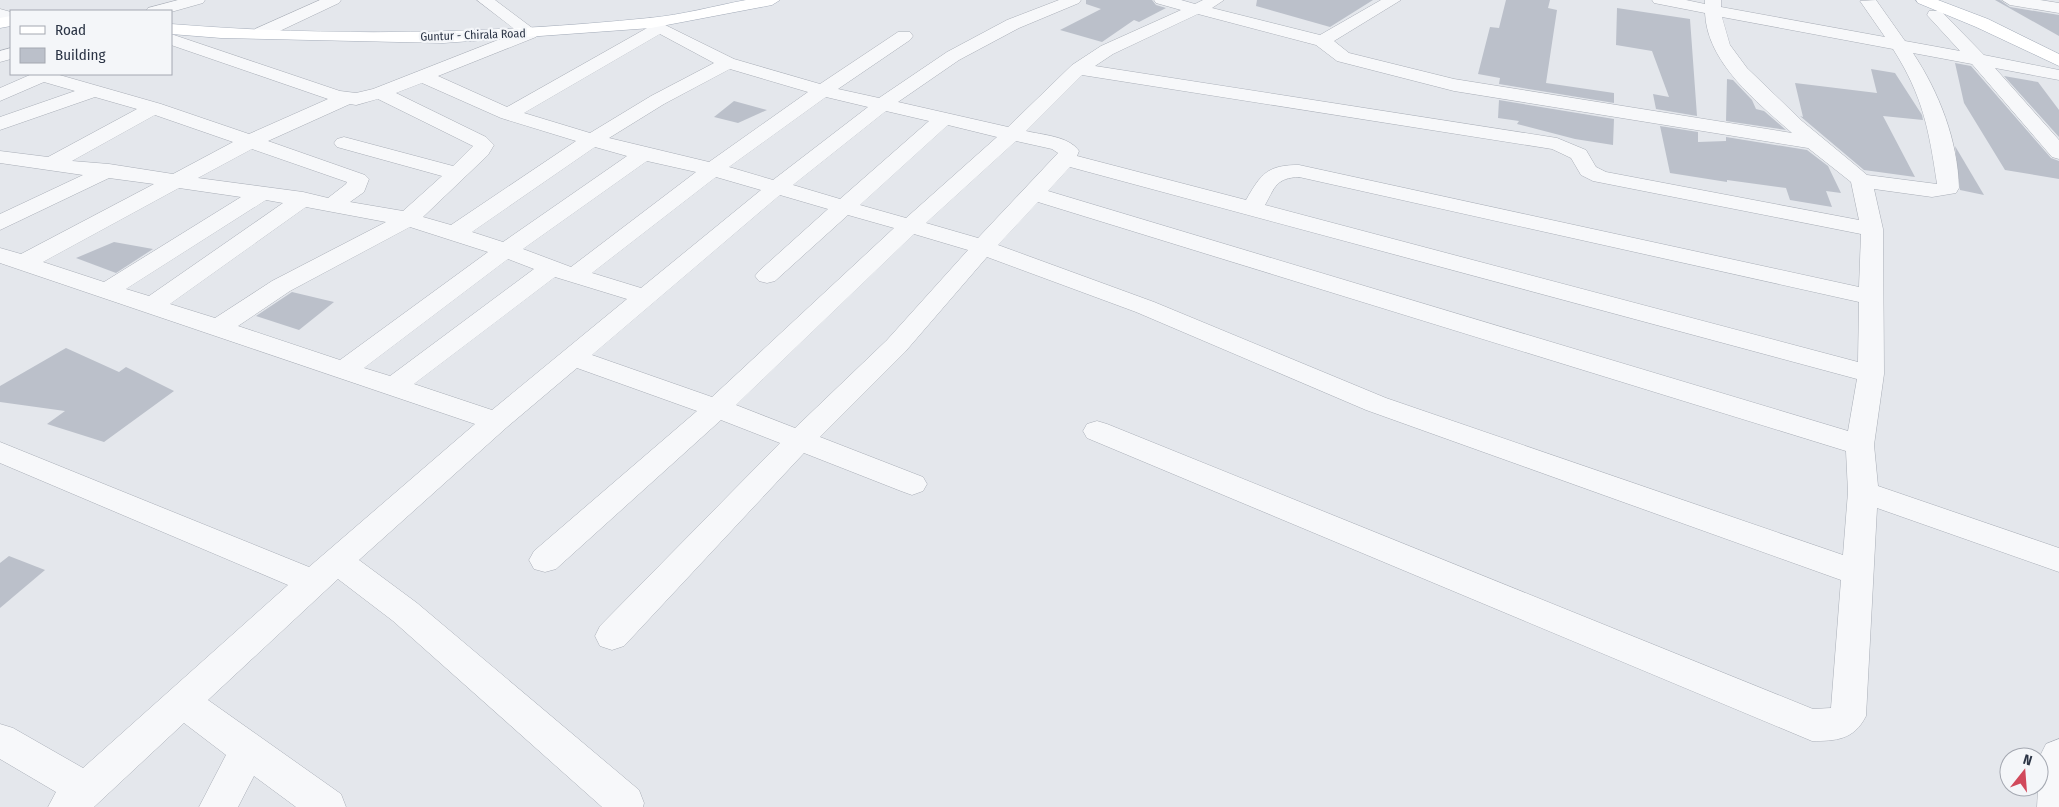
<svg xmlns="http://www.w3.org/2000/svg" width="2059" height="807" font-family="'Fira Sans Condensed',sans-serif">
<style>
.building{fill:#bbc0ca}
.lines{fill:none;stroke-linecap:round;stroke-linejoin:round}
.minor-casing{stroke:#a9aeb7;stroke-width:1}
.major-casing{stroke:#a3abb8;stroke-width:1}
.minor{fill:#f7f8fa;fill-rule:evenodd}
.major{fill:#fff;fill-rule:evenodd}
.labels{text-anchor:middle;dominant-baseline:central;stroke-width:4.5;stroke-linejoin:round;paint-order:stroke}
.far-street-label{font-size:12px;fill:#2b3445;stroke:#f4f6f9}
</style>
<rect width="100%" height="100%" fill="#e4e7ec"/>
<!-- building -->
<g class="building">
<path d="M1086,0H1152L1156,5L1166,8L1139,22L1134,20L1102,42L1060,30L1101,9L1086,4Z"/>
<path d="M1257,0H1373L1330,27L1256,6Z"/>
<path d="M1506,0H1550L1548,8L1557,10L1546,83L1614,93V103L1499,84L1500,78L1478,74L1490,27L1499,28Z"/>
<path d="M1995,0H2000L2010,7L2059,15V36Z"/>
<path d="M1617,8L1690,19L1697,116L1656,109L1653,94L1669,97L1652,51L1616,45Z"/>
<path d="M1955,63L1971,66L2051,158L2059,161V179L2005,170L1964,103Z"/>
<path d="M1871,69L1895,73L1922,115L1923,120L1883,116L1915,177L1864,170L1800,116L1803,117L1795,83L1877,93Z"/>
<path d="M2004,76L2038,82L2059,110V137Z"/>
<path d="M1727,79L1733,80L1752,100L1756,109L1764,111L1786,130L1726,121Z"/>
<path d="M1499,100L1614,119L1613,145L1575,139L1517,124L1519,121L1498,118Z"/>
<path d="M734,101L767,110L738,123L714,117Z"/>
<path d="M1660,126L1698,132V142L1726,141V137L1807,150L1828,166L1841,193L1826,191L1832,207L1790,200L1786,188L1727,180V182L1670,173Z"/>
<path d="M1955,146L1984,195L1960,190Z"/>
<path d="M114,242L153,249L116,273L76,258Z"/>
<path d="M292,292L334,302L299,330L256,316Z"/>
<path d="M66,348L119,372L126,367L174,391L104,442L47,424L65,411L0,402V386Z"/>
<path d="M9,556L45,570L0,608V563Z"/>
</g>
<g class="lines">
<defs>
<g id="minor">
<path d="M178,0H205L203,3L171,12L146,11L148,8Z"/>
<path d="M320,0H341L339,3L267,37H255L252,33L255,29Z"/>
<path d="M477,0H495L539,33L536,37L438,76L507,107L647,28L643,23L645,19L651,18L734,59L820,84L898,32H910L913,36L910,40L838,89L879,98L947,52L1007,20L1059,0H1081L1079,3L1019,28L959,60L898,102L1008,127L1072,65L1101,46L1181,10L1156,3L1154,0H1181L1195,4L1203,0H1224L1212,8L1320,35L1381,0H1401L1334,41L1349,53L1454,79L1792,133C1757,102 1707,63 1705,13L1654,3L1652,0H1686L1705,4V0H1721V7L1885,37L1860,1L1876,0L1905,41L1960,51L1927,15L1929,11H1941L1984,55L2059,70V80L1995,68L2059,140V159L2052,157L1972,64L1913,53C1939,92 1958,141 1959,188L1956,193L1932,197L1874,189L1883,229L1884,374L1874,445L1878,486L2059,548V572L1877,508L1866,716C1854,740 1836,741 1812,741L1087,438L1083,431L1087,424L1097,421L1107,424L1813,709L1831,708L1841,580L1366,410L1136,312L987,257L905,352L820,437L923,477L927,484L923,491L912,495L901,491L804,453L624,646L612,650L600,646L595,636L600,626L780,443L721,420L556,569L545,572L534,569L529,560L534,551L697,411L577,368L506,428L359,560L417,603L639,790L644,803L643,807H602L393,621L338,579L208,700L341,794L346,807H296L254,776L238,807H199L226,755L184,723L94,807H48L56,792L0,759V724L13,728L83,768L288,585L0,463V442L309,567L475,424L0,263V248L21,254L154,184L109,178L0,230V214L83,175L0,163V151L48,157L137,109L95,97L0,130V117L75,91L44,82L0,101V88L32,74H56L161,104L249,134L328,99L171,45V34L340,91L356,93L373,89L518,32ZM1198,14L1316,45L1337,61L1454,91L1808,148L1851,182L1859,220L1606,172L1596,167L1586,150L1557,138L1095,66L1113,54ZM1722,17L1893,49C1923,96 1929,130 1937,184L1867,175L1854,164L1802,121L1747,68L1730,45ZM660,34L714,63L651,96L590,133L524,113ZM730,69L808,92L709,162L609,138L664,104ZM1082,75L1552,149L1571,158L1581,175L1593,181L1861,234L1859,287L1299,165C1267,165 1261,174 1246,200L1077,156L1079,151C1069,136 1042,135 1026,131ZM422,83L501,118L576,141L451,225L423,217L488,155L494,145L486,137L396,93ZM826,97L868,107L773,180L729,167ZM378,99L473,146L453,166L344,137L337,139L334,143L337,147L442,176L403,211L350,202L364,192L369,179L365,175L268,141L350,104L356,105ZM886,111L929,121L840,199L793,185ZM155,115L233,142L173,174L109,164L72,161ZM948,125L997,137L906,218L860,205ZM1016,141L1052,149L1058,153L978,238L926,223ZM595,147L627,156L503,242L472,232ZM252,149L347,182L346,184L328,198L303,192L198,178ZM647,161L696,172L571,267L523,249ZM1070,167L1857,379L1848,431L1048,191ZM716,177L761,190L641,288L592,273ZM1299,177L1859,302L1858,362L1265,205C1275,187 1276,178 1299,177ZM179,188L241,197L104,282L43,262ZM780,195L828,209L759,271L755,276L759,281L767,283L775,281L848,215L894,228L712,397L592,355ZM266,200L283,203L149,296L126,289ZM1038,202L1846,451L1848,492L1843,555L1386,398L1154,302L998,245ZM306,207L386,222L272,281L215,318L170,304ZM410,227L488,252L340,360L238,326L290,291ZM914,234L968,250L887,340L795,428L736,405ZM508,259L534,269L390,376L364,368ZM555,277L627,299L492,410L414,384Z"/>
<path d="M2002,0H2040L2059,3V13L2010,5Z"/>
<path d="M0,9L11,12V22L0,19Z"/>
<path d="M11,48V59L0,62V51Z"/>
<path d="M2059,739V807H2037L2040,756L2046,744Z"/>
</g>
<g id="major">
<path d="M746,0H780L772,5L651,28L443,43L221,38L171,34V24C330,37 491,34 649,18C682,15 714,6 746,0Z"/>
<path d="M1916,0H1938L1988,19L2059,54V66L1976,27L1918,3Z"/>
<path d="M11,16V26L0,28V18Z"/>
</g>
</defs>
<!-- minor casing -->
<use href="#minor" class="minor-casing"/>
<!-- major casing -->
<use href="#major" class="major-casing"/>
<!-- minor -->
<use href="#minor" class="minor"/>
<!-- major -->
<use href="#major" class="major"/>
</g>
<g class="labels">
<!-- far-street labels -->
<g class="far-street-label">
<text transform="translate(473 35) rotate(-2)">Guntur - Chirala Road</text>
</g>
</g>
<!-- legend -->
<rect x="10" y="10" width="162" height="65" fill="#f4f6f9" stroke="#a4a8b1"/>
<rect x="20" y="26" width="25" height="8" fill="#ffffff" stroke="#a4a8b1"/>
<text x="55" y="35" font-size="15" fill="#2b3445">Road</text>
<rect x="20" y="48" width="25" height="15" fill="#bbc0ca" stroke="#a4a8b1"/>
<text x="55" y="60" font-size="15" fill="#2b3445">Building</text>
<!-- north arrow -->
<g transform="translate(2024 772) rotate(17)"><circle r="24" fill="#f4f6f9" stroke="#a4a8b1"/>
<path d="M0-4L9 19L0 12L-9 19Z" fill="#d1495b"/>
<text y="-8" font-size="14" font-weight="bold" text-anchor="middle" fill="#2b3445">N</text>
</g>
</svg>
